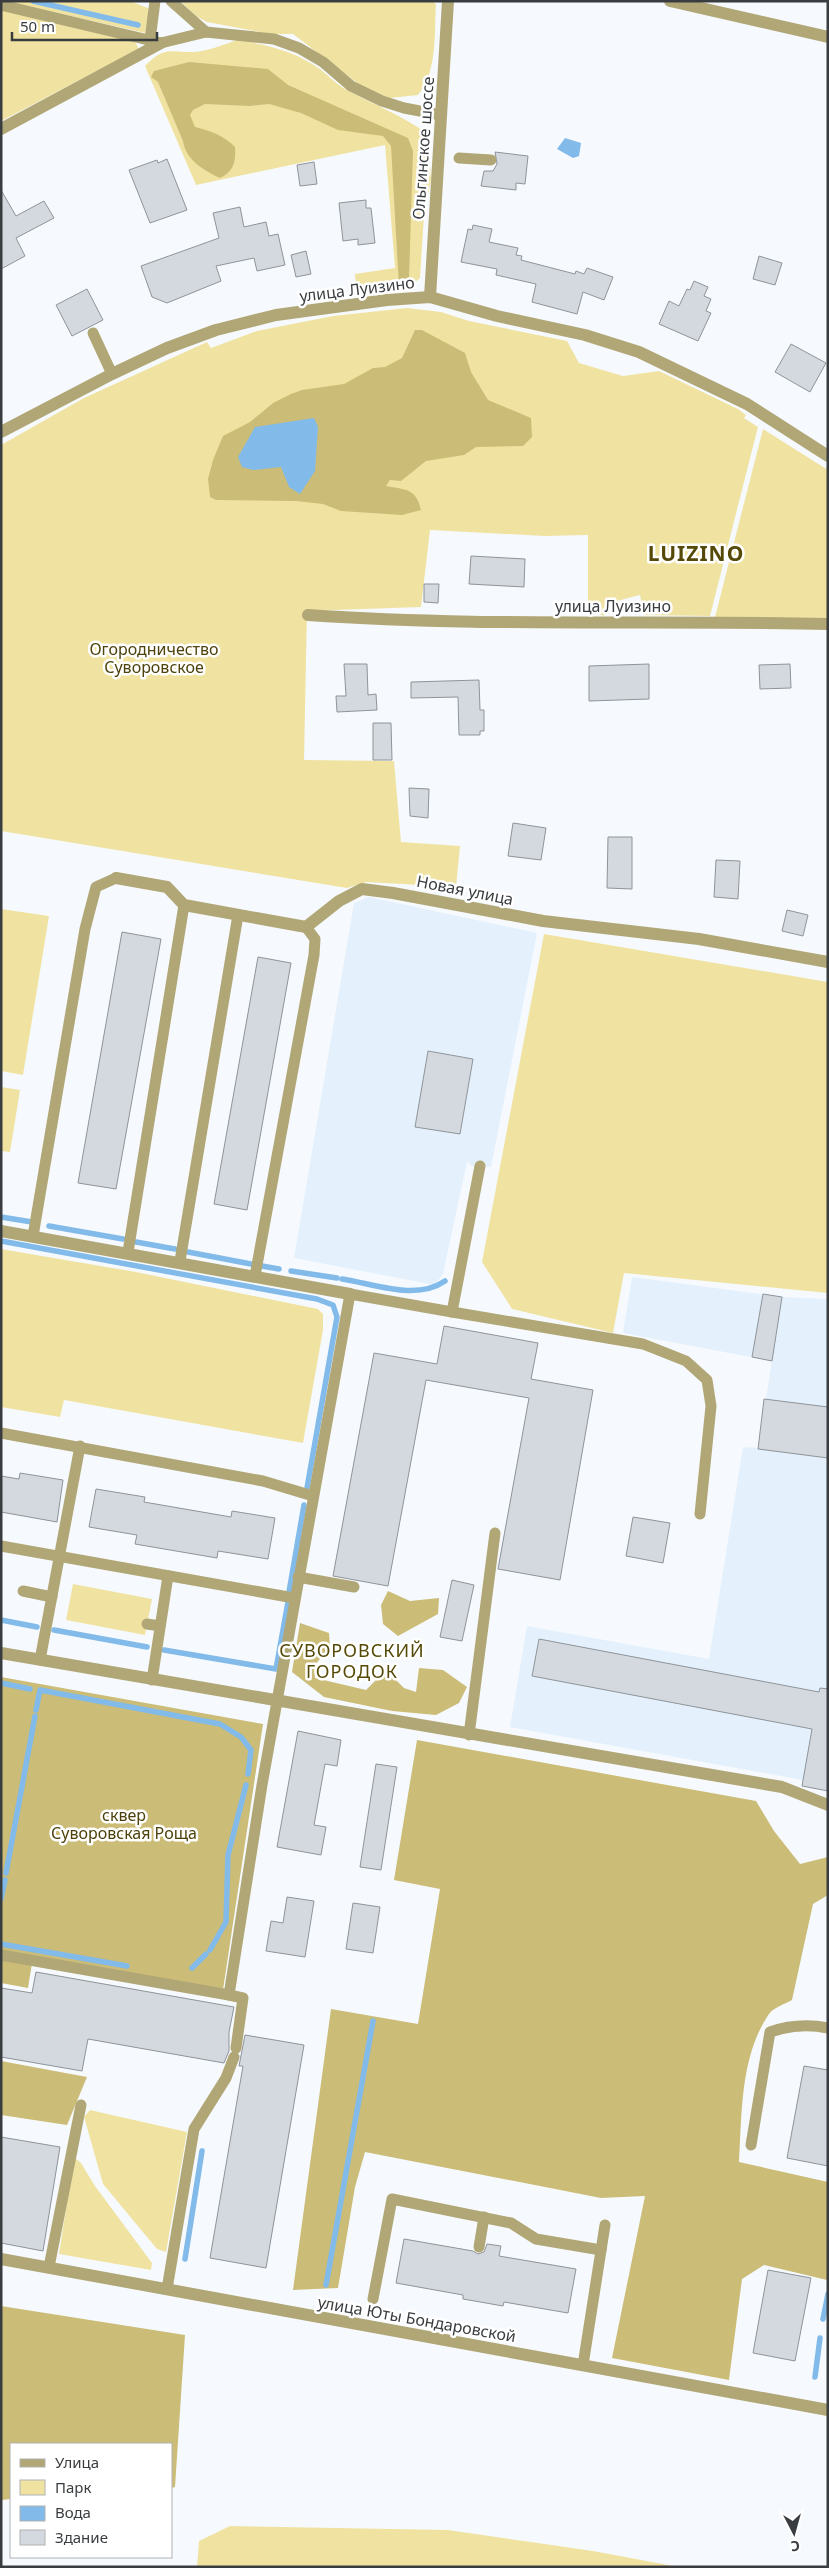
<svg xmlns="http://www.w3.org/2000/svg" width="829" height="2568" font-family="'Noto Sans',sans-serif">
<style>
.built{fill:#e4f1fc}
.green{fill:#f0e3a2}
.forest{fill:#cbbc77}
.water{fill:#82baea}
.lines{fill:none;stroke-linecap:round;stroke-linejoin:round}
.stream{stroke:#82baea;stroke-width:5.5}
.building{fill:#d3d9df;stroke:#8e9499}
.service{stroke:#b1a776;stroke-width:11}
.minor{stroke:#b1a776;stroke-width:12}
.labels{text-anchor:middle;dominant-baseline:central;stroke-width:5;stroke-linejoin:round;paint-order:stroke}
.street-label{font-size:16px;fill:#3a3d3f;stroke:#fff}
.park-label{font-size:16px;fill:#4d420b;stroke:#fff}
.neighbourhood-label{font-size:18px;letter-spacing:1px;fill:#554907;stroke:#fff}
.district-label{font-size:21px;font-weight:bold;letter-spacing:1px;fill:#554907;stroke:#fff}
</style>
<rect width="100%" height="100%" fill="#f6fafe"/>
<!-- built -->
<g class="built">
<path d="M369,897L537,933L491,1167L472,1166L467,1162L443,1274L435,1285L294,1258L354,903Z"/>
<path d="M632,1277L782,1297L828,1299V1791L802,1786L803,1780L510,1727L527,1626L709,1659L743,1447L758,1448L772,1361L623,1333Z"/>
</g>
<!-- green -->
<g class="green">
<path d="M5,1H130L148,8L149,13L145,33Z"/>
<path d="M180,1H431L436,4C434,33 438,71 418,95L390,98L365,89L293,34H270L207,22L196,16Z"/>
<path d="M1,10L135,42L139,49L1,121Z"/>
<path d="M238,40C268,45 295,51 320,69C329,76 337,85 347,90C375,105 403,116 428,134L431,179L424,216L420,278L405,291L356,296L355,274L395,268L385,145L196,185L145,66C165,45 171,53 195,52C209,51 224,44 238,40Z"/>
<path d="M407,308L441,312L469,321L567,341L579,363L623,376L659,371L738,409L746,415L744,418L758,427L710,616L644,615L640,595L605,604L604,616L588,610V535L545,536L430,530L421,607L307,611L304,760L394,761L401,842L460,846L456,887L366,882L347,888L1,831V445L84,398L207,342L211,348L257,331L333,316Z"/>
<path d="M763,429L828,470V619L715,617Z"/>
<path d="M1,909L49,916L23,1075L1,1071Z"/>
<path d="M544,934L828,982V1293L624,1273L613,1333L512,1309L482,1262Z"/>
<path d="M1,1087L20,1090L10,1152L1,1151Z"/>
<path d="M1,1249L136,1272L318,1309L323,1314V1330L303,1443L64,1400L60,1417L1,1407Z"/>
<path d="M73,1584L152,1599L145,1635L66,1620Z"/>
<path d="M90,2110L187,2132L166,2252L157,2249L103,2184L84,2117Z"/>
<path d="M74,2157L81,2163L95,2186L152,2263L151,2270L59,2254Z"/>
<path d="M230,2526L448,2530L593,2551L679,2567H197L199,2541Z"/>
</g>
<!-- forest -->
<g class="forest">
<path d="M189,62L268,69L288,85L408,138L413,151L409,279L405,284L399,287L391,146L383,136L338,130L301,113L269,104L250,106L205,104L193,110L190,115L195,127C211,131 223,135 235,147C236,161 234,172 220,178C203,170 186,160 183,141L158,82L151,77L154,71Z"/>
<path d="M415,330H422L465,353L471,372L488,400L531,418L532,437L523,446L476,447L464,455L426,461L401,481L390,480L386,486C406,490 416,488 421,510L402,515L341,511L323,504L296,501L216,500L210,497L208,479L213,460L223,436L250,422L273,403L291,394L302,390L344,384L373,368L385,367L402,358Z"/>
<path d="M388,1591L410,1601L439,1598L438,1614L398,1636L383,1624L381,1605Z"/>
<path d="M300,1623L329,1633L330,1647L314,1666L315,1678L366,1690L379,1677L392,1676L404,1688L416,1692L419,1668L443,1670L467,1687L459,1703L436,1715L392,1711L324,1697L292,1672Z"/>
<path d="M1,1677L263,1724L223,1990L1,1950Z"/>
<path d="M417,1740L756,1801L774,1831L800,1864L828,1857V1895L813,1904L792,2000C785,2004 773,2008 769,2014C740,2056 742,2114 739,2162L828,2182L827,2280L764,2265L742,2279L729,2380L612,2358L645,2196L601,2198L365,2152L355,2187L338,2288L293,2290L331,2009L418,2024L440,1889L394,1880Z"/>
<path d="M1,1957L32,1963L28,1988L1,1983Z"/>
<path d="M1,2061L87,2077L67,2125L1,2115Z"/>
<path d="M1,2306L185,2335L175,2487L171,2488V2444H11V2499L1,2500Z"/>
</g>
<!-- water -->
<g class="water">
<path d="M565,138L581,143L579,156L573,158L557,149Z"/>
<path d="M314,418L318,427L315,471L300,494L289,487L281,467L253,470L242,467L238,457L255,427Z"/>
</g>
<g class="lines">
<!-- stream -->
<g class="stream">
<path d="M33,1L138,25"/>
<path d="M1,1217L32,1222"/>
<path d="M49,1226L123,1239"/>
<path d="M1,1241L317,1299L333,1305L337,1317L307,1488"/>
<path d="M136,1242L175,1249"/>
<path d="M188,1252L251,1264"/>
<path d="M262,1266L279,1269"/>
<path d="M291,1271L337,1278"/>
<path d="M342,1279C375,1284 416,1301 445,1281"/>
<path d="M289,1592L304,1505"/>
<path d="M1,1620L37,1627"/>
<path d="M54,1630L147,1647"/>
<path d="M164,1650L276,1669L288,1602"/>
<path d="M1,1683L30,1689"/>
<path d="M36,1710L40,1690L220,1724L241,1737L251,1750L248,1774"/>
<path d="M6,1873L35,1716"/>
<path d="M1,1899L5,1880"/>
<path d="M1,1944L127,1966"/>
<path d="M210,1950L226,1922L228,1855L246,1785"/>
<path d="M192,1968L206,1954"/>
<path d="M185,2259L202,2151"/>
<path d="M326,2285L373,2021"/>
<path d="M823,2319L828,2294"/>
<path d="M815,2377L820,2338"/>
</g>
</g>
<!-- building -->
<g class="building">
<path d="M495,152L528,156L525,184L516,183V190L481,186L484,171H493L497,164Z"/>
<path d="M167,159L187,210L150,223L129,170L157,160L158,163Z"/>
<path d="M314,162L317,184L300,186L297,165Z"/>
<path d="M1,190L16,216L44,201L54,218L16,238L25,256L1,269Z"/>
<path d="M366,200V208H371L375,243L358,245V239L343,241L339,203Z"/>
<path d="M240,207L244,227L266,222L269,236L278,234L285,265L257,271L254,258L216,266L221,281L167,303L152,297L141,266L219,238L213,213Z"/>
<path d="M473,225L492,229L489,242L518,248L516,255L522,256L521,260L575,274L576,271L584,274L587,268L613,277L604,300L583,292L577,314L532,302L536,284L496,275L497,269L461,262L468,229L472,230Z"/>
<path d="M306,251L311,274L296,277L291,255Z"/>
<path d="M759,256L782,263L775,285L753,279Z"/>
<path d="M694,281L708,287L704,296L711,299L706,311L711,313L698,341L659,324L669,301L679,306L687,289L690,290Z"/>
<path d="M87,289L103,320L72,336L56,305Z"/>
<path d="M791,344L826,363L810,392L775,372Z"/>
<path d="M471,556L525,559L524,587L469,584Z"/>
<path d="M424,584H439L438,603L424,602Z"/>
<path d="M344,664H367L368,695L376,694L377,710L337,712L336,696H346Z"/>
<path d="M649,664V699L589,701V666Z"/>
<path d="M790,664L791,688L760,689L759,665Z"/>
<path d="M479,680L480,710H484V731H480V735H459L458,697L411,698V682Z"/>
<path d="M373,723H391L392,760H373Z"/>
<path d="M409,788L429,789L428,818L410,816Z"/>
<path d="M513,823L546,828L541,860L508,856Z"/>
<path d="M608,837H632V889L607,888Z"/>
<path d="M716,860L740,861L738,899L714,897Z"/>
<path d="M787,910L808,915L803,936L782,931Z"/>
<path d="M122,932L161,939L116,1189L78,1183Z"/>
<path d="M258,957L291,963L247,1210L214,1204Z"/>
<path d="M428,1051L473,1059L460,1134L415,1127Z"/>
<path d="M763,1294L782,1297L772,1361L752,1357Z"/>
<path d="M444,1326L538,1343L531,1379L593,1390L560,1580L498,1569L529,1398L426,1380L388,1586L333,1576L374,1353L437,1364Z"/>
<path d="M764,1399L828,1407V1458L758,1449Z"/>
<path d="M20,1473L63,1480L57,1522L1,1512V1476L19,1479Z"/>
<path d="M96,1489L145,1497L144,1502L231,1517L232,1511L275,1518L268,1559L218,1551L217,1558L135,1544L137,1535L89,1527Z"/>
<path d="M633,1517L670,1523L663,1563L626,1556Z"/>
<path d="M452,1580L474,1585L462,1641L440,1637Z"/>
<path d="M539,1639L819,1692L820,1688L828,1689V1791L802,1786L812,1729L532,1676Z"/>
<path d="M298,1731L341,1740L337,1766L325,1764L314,1825L326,1827L321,1855L277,1847Z"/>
<path d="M376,1764L397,1767L381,1870L360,1867Z"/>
<path d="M287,1897L314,1901L305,1957L266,1951L271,1921L283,1923Z"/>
<path d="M353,1903L380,1907L373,1953L346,1949Z"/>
<path d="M36,1972L234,2007L229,2032V2051L224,2063L88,2039L82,2071L1,2057V1988L32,1993Z"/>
<path d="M245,2035L304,2045L266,2268L210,2258L243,2066H239Z"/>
<path d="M804,2066L828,2070V2166L787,2158Z"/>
<path d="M1,2137L60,2147L43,2251L1,2243Z"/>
<path d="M404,2239L473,2251L478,2254L484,2252L487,2244L501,2246L499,2256L576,2269L568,2313L504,2302L503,2306L463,2299V2295L396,2283Z"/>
<path d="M768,2270L811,2278L795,2361L753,2353Z"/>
</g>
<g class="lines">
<!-- service -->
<g class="service">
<path d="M171,1L206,32"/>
<path d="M1,5L161,43L206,32L274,39L299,48L323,62L351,86L382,101L404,108L441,115"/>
<path d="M150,40L155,1"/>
<path d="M459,158L491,160"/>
<path d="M93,333L112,374"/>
<path d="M33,1236L85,929L96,887L116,878"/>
<path d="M128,1252L184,905"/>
<path d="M180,1261L238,915"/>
<path d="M255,1276L314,955L315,939L306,927"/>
<path d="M452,1312L643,1344L686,1361L707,1380L711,1406L700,1514"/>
<path d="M1,1433L263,1481L313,1496"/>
<path d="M1,1546L294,1598"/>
<path d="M298,1577L354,1587"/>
<path d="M23,1591L52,1597"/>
<path d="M147,1624L160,1626"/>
<path d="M40,1660L80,1446"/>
<path d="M152,1680L168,1576"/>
<path d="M469,1735L495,1533"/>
<path d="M1,1955L229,1995"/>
<path d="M236,2048L243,1998L229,1995L262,1785L350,1294L452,1312L480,1166"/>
<path d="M751,2145L770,2032C790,2025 807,2024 828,2028"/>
<path d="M479,2247L484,2217"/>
<path d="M49,2267L81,2105"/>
<path d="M167,2289L194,2129L226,2078L234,2057"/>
<path d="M373,2299L392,2199L511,2223L536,2239L601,2250"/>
<path d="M583,2365L605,2225"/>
</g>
<!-- minor -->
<g class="minor">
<path d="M670,1L828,37"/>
<path d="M1,129L161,43"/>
<path d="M430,297L448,1"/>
<path d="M1,432L112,374L167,348L216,330L276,315L387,300L430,297L497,316L585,335L639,352L747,404L828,456"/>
<path d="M308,615C481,627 654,620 828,624"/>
<path d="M116,878L167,887L184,905L306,927L339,901L362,889L393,893L543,921L699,939L828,962"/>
<path d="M1,1231L350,1294"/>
<path d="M1,1653L782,1787L828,1805"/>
<path d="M1,2259L828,2410"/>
</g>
</g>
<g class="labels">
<!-- street labels -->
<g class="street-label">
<text transform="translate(423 148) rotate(-86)">Ольгинское шоссе</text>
<text transform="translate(357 289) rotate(-7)">улица Луизино</text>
<text x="613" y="606">улица Луизино</text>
<text transform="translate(465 890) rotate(11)">Новая улица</text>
<text transform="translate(417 2319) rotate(10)">улица Юты Бондаровской</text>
</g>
<!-- park labels -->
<g class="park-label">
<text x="154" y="649">Огородничество<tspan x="154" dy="18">Суворовское</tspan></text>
<text x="124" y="1815">сквер<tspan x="124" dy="18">Суворовская Роща</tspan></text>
</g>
<!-- neighbourhood labels -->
<g class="neighbourhood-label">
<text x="352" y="1650">СУВОРОВСКИЙ<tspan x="352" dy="21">ГОРОДОК</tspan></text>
</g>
<!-- district labels -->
<g class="district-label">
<text x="696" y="553">LUIZINO</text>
</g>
</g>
<!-- border -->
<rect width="829" height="2568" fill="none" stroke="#3a3d3f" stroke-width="5"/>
<!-- legend -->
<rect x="10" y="2443" width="162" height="115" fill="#ffffff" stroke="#b0b1b2"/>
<rect x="20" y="2459" width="25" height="8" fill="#b1a776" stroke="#b0b1b2"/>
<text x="55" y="2468" font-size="15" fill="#3a3d3f">Улица</text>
<rect x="20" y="2480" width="25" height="15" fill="#f0e3a2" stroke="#b0b1b2"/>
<text x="55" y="2493" font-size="15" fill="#3a3d3f">Парк</text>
<rect x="20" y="2506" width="25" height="15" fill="#82baea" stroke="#b0b1b2"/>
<text x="55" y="2518" font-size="15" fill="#3a3d3f">Вода</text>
<rect x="20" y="2530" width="25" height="15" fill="#d3d9df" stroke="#b0b1b2"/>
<text x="55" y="2543" font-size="15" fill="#3a3d3f">Здание</text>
<!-- north arrow -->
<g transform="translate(794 2533) rotate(174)" stroke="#ffffff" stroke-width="4" paint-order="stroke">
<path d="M0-4L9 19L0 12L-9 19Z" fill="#3a3d3f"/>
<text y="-8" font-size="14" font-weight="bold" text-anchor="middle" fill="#3a3d3f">С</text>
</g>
<!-- scale -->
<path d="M12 32v8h145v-8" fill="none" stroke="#3a3d3f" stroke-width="2.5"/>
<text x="20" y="32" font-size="15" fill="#3a3d3f" stroke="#ffffff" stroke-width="4" paint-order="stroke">50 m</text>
</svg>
